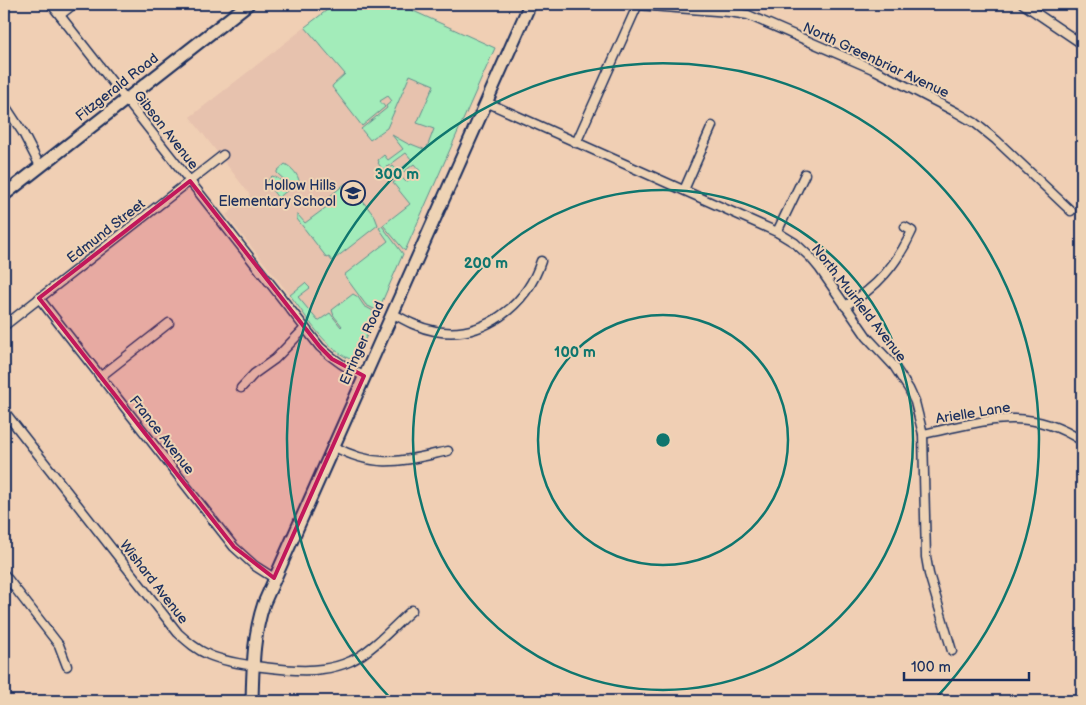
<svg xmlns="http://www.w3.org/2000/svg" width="1086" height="705" font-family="'Balsamiq Sans',sans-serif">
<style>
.built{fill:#e7c2ae}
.green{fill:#a3ecba;stroke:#5f8e8c}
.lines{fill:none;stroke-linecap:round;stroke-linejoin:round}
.street-casing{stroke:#1b2f5e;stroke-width:11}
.secondary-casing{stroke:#1b2f5e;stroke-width:15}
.street{stroke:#eed3b5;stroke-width:8}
.secondary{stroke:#eed3b5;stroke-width:11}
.marked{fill:#c2185b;fill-opacity:0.2;stroke:#c2185b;stroke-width:4;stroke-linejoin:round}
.ring{fill:none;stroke:#0f766e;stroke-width:2.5}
.labels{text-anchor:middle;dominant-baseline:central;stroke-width:4;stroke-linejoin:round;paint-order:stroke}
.street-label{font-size:14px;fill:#1b2f5e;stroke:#eed3b5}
.poi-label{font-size:14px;fill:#1b2f5e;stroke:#eed3b5;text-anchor:end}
.centre{fill:#0f766e;stroke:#eed3b5;stroke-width:2.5}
.ring-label{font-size:15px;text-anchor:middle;font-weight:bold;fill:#0f766e;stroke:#eed3b5;stroke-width:4;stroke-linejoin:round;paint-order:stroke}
</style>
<rect width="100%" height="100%" fill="#f0cfb4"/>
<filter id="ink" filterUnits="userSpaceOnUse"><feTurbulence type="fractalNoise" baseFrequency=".02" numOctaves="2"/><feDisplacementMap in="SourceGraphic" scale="10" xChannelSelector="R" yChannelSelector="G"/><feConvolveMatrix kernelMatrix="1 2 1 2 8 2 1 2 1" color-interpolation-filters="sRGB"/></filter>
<g filter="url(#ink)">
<!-- built -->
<path class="built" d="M335,4H398L495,48L362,348L357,357L353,360L344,356L328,343L226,215L250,195L190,117Z"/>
<!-- green -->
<g class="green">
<path d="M335,4H398L495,48L405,251L383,225L410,204L393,183L401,177L406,182L420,171L414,164L392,181L385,172L393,166L398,171L412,160L406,153L383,170L378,163L379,162L378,160L384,155L388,160L403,149L392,135L410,145L411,144L426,150L434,129L417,123L434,85L410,75L387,128L370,140L361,129L387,108L386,106L392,101L388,96L380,101L385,107L362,126L332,87L333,85L345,74L305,27Z"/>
<path d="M285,164C291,167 299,175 299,182L291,186L277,173V171Z"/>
<path d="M272,176C278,177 286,184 288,190L278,198L266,182Z"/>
<path d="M346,183L349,187L351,186L375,217L378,225L332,261L329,257L327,258L297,219V215H298L305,223L328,206L324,201Z"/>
<path d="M382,226L403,254L378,311L366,305L344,275L388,241L379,228Z"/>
<path d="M305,283L310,288L298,297L318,321L330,313L341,327L342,326L334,316L332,310L353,294L358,297L364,306L377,313L356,359L353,360C327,352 306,316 290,295Z"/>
</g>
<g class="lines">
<defs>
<g id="street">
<path d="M51,4L320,347C334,360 347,369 364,376"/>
<path d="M1023,4L1082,44"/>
<path d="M637,5L729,12L748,15L875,70L956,112L975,123L996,140L1071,211"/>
<path d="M60,15L74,4"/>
<path d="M486,102L777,232L795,243L810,257L820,269L867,337L894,366L909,389L915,402L923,434L926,557L929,574L952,651"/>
<path d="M4,104L23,133L40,166"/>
<path d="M576,143L638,4"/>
<path d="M684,190L712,126"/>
<path d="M777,232L805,174"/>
<path d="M39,298L234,547L255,566L274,578"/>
<path d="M845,306C877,288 897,264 912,231L905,227"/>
<path d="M392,313C406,321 419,328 435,331C483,340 527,305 541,261"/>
<path d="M4,326L223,155"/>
<path d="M100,377L169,323"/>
<path d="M241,388L254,374L275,359L305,328"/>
<path d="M4,411L178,633C188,642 197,650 209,655C232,665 297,673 322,669C331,668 342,665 351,661C373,650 394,626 412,610"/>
<path d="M923,434C982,422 1027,404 1082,441"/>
<path d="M333,446C377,470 402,461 448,451"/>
<path d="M4,574L59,645L67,666"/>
</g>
<g id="secondary">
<path d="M4,195L248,4"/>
<path d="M252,701C253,666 253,636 264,603L530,4"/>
</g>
</defs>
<!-- street casing -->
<use href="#street" class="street-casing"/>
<!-- secondary casing -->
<use href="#secondary" class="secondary-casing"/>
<!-- street -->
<use href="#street" class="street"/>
<!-- secondary -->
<use href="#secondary" class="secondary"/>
</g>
</g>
<!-- marked area -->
<path class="marked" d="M190,181L320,347L332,359L364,376L274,578L234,547L39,298Z"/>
<!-- distance rings -->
<g class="ring">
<circle cx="663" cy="440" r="125"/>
<circle cx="663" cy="440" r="250"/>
<path d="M393 701A376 376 0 1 1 933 701"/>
</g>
<!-- icons -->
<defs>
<symbol id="school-ring" viewBox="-11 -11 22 22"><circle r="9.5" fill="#eed3b5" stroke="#1b2f5e" stroke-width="1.5"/><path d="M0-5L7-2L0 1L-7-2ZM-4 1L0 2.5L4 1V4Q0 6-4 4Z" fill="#1b2f5e"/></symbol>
</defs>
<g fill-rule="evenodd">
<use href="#school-ring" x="339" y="179" width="28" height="28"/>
</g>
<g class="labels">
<!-- street labels -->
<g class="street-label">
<text transform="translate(876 60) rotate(25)">North Greenbriar Avenue</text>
<text transform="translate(117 87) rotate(-38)">Fitzgerald Road</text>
<text transform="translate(166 130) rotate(52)">Gibson Avenue</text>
<text transform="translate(106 231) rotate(-38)">Edmund Street</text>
<text transform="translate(859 303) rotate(52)">North Muirfield Avenue</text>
<text transform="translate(362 343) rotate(-66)">Erringer Road</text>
<text transform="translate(973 413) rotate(-9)">Arielle Lane</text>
<text transform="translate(162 435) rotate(52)">France Avenue</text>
<text transform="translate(154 582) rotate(52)">Wishard Avenue</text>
</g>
<!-- poi labels -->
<g class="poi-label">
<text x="336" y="185">Hollow Hills<tspan x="336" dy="16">Elementary School</tspan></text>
</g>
</g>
<circle cx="663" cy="440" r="8" class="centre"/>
<g class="ring-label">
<text x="397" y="179">300 m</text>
<text x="486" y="268">200 m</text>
<text x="575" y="357">100 m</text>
</g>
<!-- margin -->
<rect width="1086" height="705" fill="none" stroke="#eed3b5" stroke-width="20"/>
<rect x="10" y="10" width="1066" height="685" fill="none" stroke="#1b2f5e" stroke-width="2" filter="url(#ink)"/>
<!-- scale -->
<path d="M904 672v8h125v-8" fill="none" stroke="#1b2f5e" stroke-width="2.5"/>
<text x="911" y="672" font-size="15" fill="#1b2f5e" stroke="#eed3b5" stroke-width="4" paint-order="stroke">100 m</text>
</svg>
